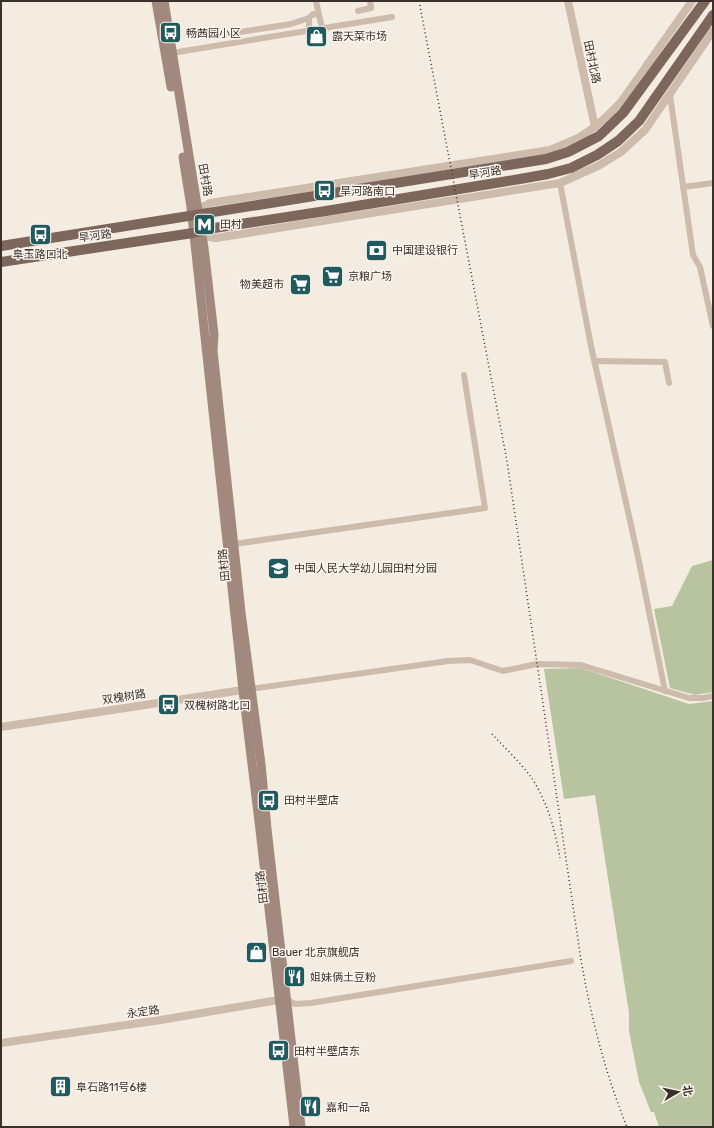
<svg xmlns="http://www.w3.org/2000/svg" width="714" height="1128" font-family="Rubik,'Noto Sans SC',sans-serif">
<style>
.green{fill:#b8c4a0}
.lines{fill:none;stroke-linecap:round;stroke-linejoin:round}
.minor{stroke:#cdbbac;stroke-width:6}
.tertiary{stroke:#cdbbac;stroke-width:8}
.secondary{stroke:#a18a7d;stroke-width:9}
.primary{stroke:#7d675c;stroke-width:10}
.rail{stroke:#3b302b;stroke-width:1.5;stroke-dasharray:1 3;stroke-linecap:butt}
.labels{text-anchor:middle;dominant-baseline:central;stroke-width:3;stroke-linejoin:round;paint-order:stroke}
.poi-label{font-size:11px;fill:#3b302b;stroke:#fbf5ee;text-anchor:start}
.street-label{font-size:11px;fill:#3b302b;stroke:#fbf5ee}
</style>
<rect width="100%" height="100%" fill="#f4ebe1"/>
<!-- green -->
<g class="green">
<path d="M713,560V692L695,695L670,688L654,609L672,606L692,566Z"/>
<path d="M581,668L689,704L713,701V1127H659L654,1112H651L639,1082L629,1031V1013L595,795L564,799L544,669Z"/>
</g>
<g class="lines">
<!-- minor -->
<g class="minor">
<path d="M316,1L319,15"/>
<path d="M358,11L371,8L370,1"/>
<path d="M309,30V18L313,14L319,15L322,28"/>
<path d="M222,35L291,24L309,18"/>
<path d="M172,53L392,17"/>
<path d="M670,95L693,255L700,267L713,326"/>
<path d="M560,183L591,346L637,552L665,691"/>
<path d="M683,187L713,183"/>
<path d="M595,361L665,362L669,383"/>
<path d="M234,544L485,508L464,375"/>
<path d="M251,689L448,661L470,660L503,671L537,664L581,665L689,698H703L713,696"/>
<path d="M287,1000L295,1004L311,1003L571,961"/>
</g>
<!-- tertiary -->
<g class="tertiary">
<path d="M568,1L595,127"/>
<path d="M195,213L198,209L210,203L550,150C558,146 567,143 576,139C593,130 608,116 621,102L692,1"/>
<path d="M197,235L216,238L560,183L598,166L621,152L645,130L713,31"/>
<path d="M1,727L249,689"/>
<path d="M1,1043L161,1020L272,1001L285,1000"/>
</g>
<!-- secondary -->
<g class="secondary">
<path d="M156,1L171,87"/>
<path d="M164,1L204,248L214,334L213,351L241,612L261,764L267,829L301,1127"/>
<path d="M183,157L191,207L243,690L260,830L294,1127"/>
</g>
<!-- primary -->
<g class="primary">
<path d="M1,246L546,159L568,152L599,136L623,113L705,1"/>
<path d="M1,262L193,233L208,229L326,211L520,179L548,174L571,168L597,155L618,141L639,121L713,15"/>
</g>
<!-- rail -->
<g class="rail">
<path d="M419,1L507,461L581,960C591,1017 605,1073 627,1127"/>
<path d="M492,734C505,748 520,762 531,777C547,801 555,829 560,858"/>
</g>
</g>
<!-- icons -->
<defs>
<symbol id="bus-square" viewBox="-11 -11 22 22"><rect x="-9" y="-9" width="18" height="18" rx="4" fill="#1f5a5e" stroke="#fbf5ee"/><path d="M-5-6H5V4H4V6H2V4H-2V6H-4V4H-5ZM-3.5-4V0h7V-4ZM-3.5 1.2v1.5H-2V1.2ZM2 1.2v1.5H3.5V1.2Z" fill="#fff"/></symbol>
<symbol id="shop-square" viewBox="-11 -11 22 22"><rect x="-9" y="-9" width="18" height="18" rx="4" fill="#1f5a5e" stroke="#fbf5ee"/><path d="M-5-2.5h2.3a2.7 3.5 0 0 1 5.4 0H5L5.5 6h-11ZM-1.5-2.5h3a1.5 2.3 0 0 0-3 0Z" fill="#fff"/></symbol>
<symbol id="metro-square" viewBox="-11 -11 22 22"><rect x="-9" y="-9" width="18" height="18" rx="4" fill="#1f5a5e" stroke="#fbf5ee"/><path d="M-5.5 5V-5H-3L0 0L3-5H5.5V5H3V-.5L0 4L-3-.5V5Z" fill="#fff"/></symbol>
<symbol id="bank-square" viewBox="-11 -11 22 22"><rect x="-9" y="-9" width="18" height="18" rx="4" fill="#1f5a5e" stroke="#fbf5ee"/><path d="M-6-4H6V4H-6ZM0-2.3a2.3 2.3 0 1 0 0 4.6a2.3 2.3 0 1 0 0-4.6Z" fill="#fff"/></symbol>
<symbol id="supermarket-square" viewBox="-11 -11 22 22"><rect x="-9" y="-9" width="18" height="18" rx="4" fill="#1f5a5e" stroke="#fbf5ee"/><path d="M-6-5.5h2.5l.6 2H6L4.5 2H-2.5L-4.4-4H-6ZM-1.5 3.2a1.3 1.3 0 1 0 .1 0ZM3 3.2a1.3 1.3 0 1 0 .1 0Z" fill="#fff"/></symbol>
<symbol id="school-square" viewBox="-11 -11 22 22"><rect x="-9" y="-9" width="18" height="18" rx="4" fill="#1f5a5e" stroke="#fbf5ee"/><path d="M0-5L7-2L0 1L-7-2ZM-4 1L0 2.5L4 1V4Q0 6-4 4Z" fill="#fff"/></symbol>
<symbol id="restaurant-square" viewBox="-11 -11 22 22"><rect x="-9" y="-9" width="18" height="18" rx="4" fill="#1f5a5e" stroke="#fbf5ee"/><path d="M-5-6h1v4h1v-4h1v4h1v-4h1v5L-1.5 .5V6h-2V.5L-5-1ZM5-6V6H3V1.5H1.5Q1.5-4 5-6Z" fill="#fff"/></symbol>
<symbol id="building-square" viewBox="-11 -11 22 22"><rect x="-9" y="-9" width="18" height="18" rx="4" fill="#1f5a5e" stroke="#fbf5ee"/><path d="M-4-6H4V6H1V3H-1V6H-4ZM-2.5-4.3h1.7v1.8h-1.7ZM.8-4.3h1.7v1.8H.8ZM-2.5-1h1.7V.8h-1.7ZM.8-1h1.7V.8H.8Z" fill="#fff"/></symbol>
</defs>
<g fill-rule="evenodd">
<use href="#bus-square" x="158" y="20" width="25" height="25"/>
<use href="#shop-square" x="304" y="24" width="25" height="25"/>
<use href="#bus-square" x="312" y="178" width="25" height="25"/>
<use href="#metro-square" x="192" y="212" width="25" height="25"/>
<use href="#bus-square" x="28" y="222" width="25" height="25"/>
<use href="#bank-square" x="364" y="238" width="25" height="25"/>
<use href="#supermarket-square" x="320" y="264" width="25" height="25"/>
<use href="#supermarket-square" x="288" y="272" width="25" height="25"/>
<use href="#school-square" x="266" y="556" width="25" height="25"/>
<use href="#bus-square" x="156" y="692" width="25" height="25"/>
<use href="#bus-square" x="256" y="788" width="25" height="25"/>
<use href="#shop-square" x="244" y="940" width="25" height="25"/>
<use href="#restaurant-square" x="282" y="964" width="25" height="25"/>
<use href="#bus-square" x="266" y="1038" width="25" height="25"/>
<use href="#building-square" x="48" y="1074" width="25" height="25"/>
<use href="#restaurant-square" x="298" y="1094" width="25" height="25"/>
</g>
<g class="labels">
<!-- poi labels -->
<g class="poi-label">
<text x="186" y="33">畅茜园小区</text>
<text x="332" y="36">露天菜市场</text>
<text x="340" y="191">旱河路南口</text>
<text x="220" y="224">田村</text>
<text x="392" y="250">中国建设银行</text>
<text x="40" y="254" text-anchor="middle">阜玉路口北</text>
<text x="348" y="276">京粮广场</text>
<text x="284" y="284" text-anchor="end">物美超市</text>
<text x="294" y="568">中国人民大学幼儿园田村分园</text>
<text x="184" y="705">双槐树路北口</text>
<text x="284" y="800">田村半壁店</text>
<text x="272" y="952">Bauer 北京旗舰店</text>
<text x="310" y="977">姐妹俩土豆粉</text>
<text x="294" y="1051">田村半壁店东</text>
<text x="76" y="1087">阜石路11号6楼</text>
<text x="326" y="1107">嘉和一品</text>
</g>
<!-- street labels -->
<g class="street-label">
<text transform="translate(592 62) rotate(78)">田村北路</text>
<text transform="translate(485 173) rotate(-9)">旱河路</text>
<text transform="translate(205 180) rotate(80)">田村路</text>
<text transform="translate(95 236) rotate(-8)">旱河路</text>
<text transform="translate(224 565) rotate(-96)">田村路</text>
<text transform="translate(124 697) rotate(-9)">双槐树路</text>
<text transform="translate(262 887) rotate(-97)">田村路</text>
<text transform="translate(143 1012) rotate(-8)">永定路</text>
</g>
</g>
<!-- border -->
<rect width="714" height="1128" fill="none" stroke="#3b302b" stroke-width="4"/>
<!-- north arrow -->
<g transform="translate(678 1092) rotate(81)" stroke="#fbf5ee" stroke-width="3" paint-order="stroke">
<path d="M0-3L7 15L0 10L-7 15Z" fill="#3b302b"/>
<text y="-6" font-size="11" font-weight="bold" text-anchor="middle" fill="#3b302b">北</text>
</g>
</svg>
